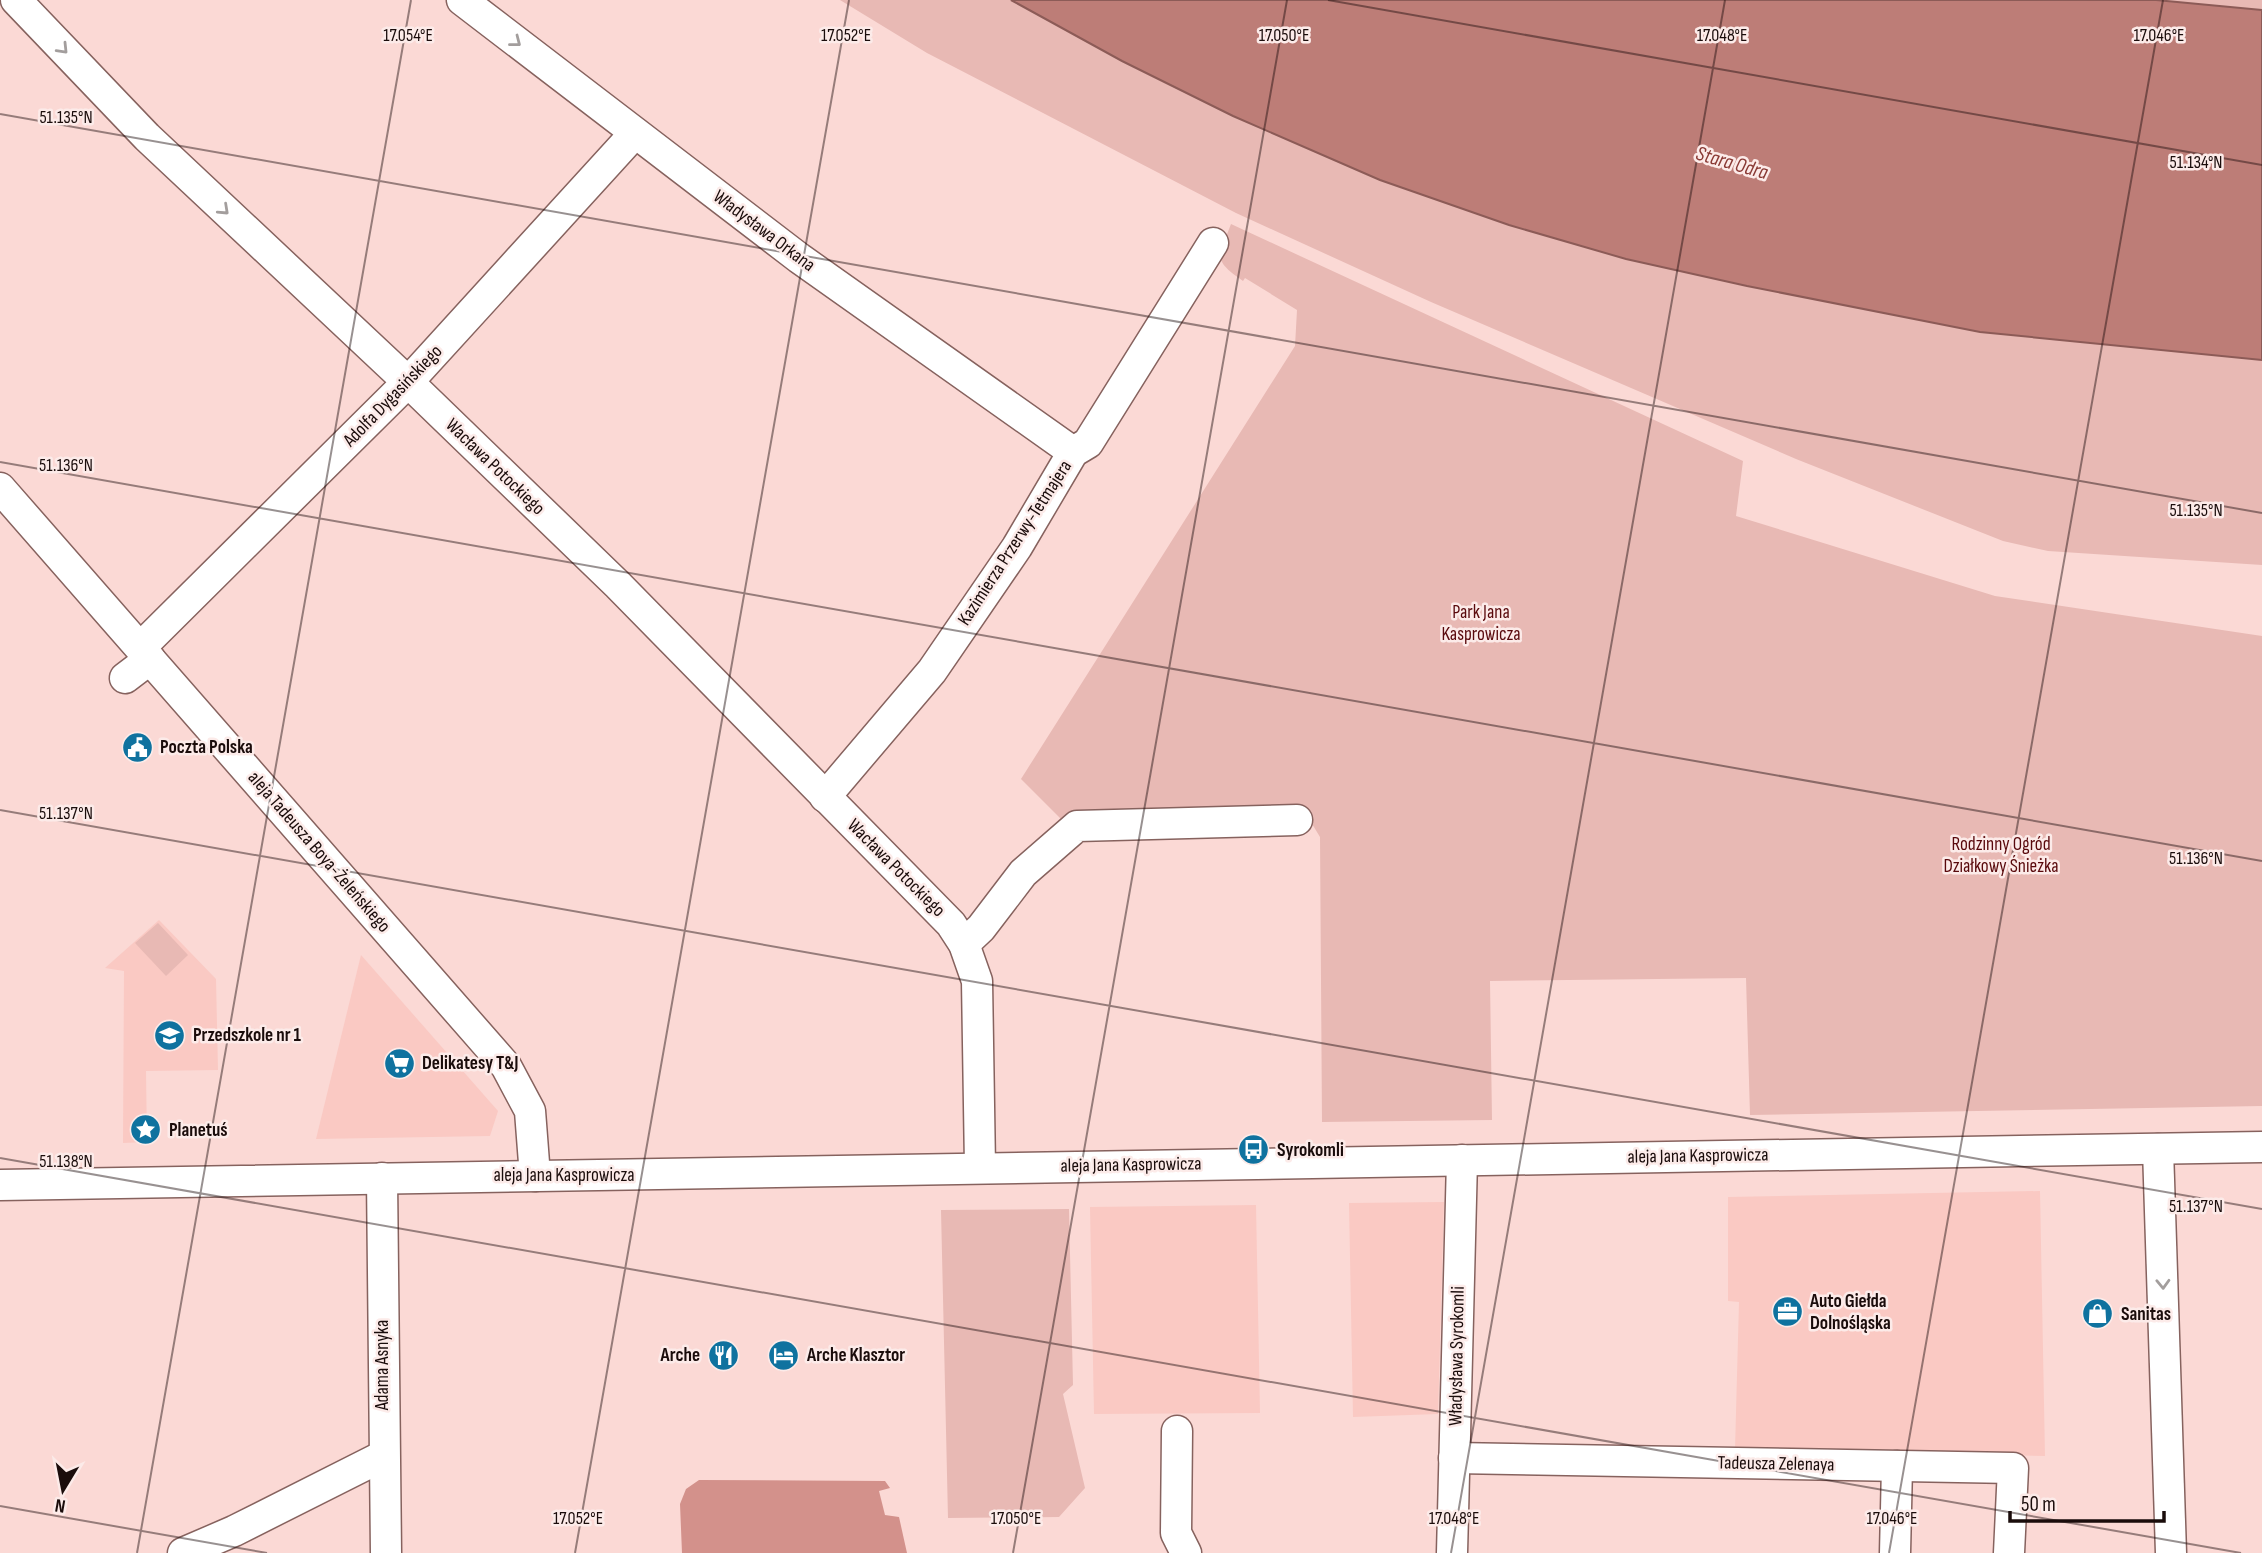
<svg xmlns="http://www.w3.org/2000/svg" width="2262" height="1553" font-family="'Sofia Sans Condensed',sans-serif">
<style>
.built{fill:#fac9c3}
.green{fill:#e8b9b4}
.forest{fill:#d3918b}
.water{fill:#bd7d77;stroke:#8c5b57;stroke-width:2}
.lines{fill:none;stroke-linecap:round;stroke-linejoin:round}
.minor-casing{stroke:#86625e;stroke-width:33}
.minor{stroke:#fff;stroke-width:30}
.oneway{stroke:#a39e9d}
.ticks{fill:none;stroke:#1a0c0b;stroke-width:2;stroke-opacity:0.45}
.labels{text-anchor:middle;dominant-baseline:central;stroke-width:5;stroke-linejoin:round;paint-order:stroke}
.street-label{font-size:19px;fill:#1a0c0b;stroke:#fcebe9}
.park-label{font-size:19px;fill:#59090c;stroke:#fcebe9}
.poi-label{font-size:19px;font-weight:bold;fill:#1a0c0b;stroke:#fcebe9;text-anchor:start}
.water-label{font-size:21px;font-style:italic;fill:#8a3a35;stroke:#fcebe9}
.ticks-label{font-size:18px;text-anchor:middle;fill:#1a0c0b;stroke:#fcebe9;stroke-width:5;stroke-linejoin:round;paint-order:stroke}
</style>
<rect width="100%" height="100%" fill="#fbd9d5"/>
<!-- built -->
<g class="built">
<path d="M159,920L216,979L218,1070L146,1071L147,1142L123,1143L124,971L105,968Z"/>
<path d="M361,955L498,1111L490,1136L316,1139Z"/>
<path d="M2040,1191L2045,1456L1735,1449L1739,1302L1728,1301V1197Z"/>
<path d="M1444,1202L1438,1414L1353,1417L1349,1203Z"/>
<path d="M1256,1205L1260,1413L1094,1414L1090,1207Z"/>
</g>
<!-- green -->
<g class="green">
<path d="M840,0H1011L1122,61L1233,116L1380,180L1509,225L1626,259L1747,286L1980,332L2262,360V565L2048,551L2003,541L1796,459L1431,302L1236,213L927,53Z"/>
<path d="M2156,0H2262V10Z"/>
<path d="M1231,224L1743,461L1736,516L1995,596L2262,636V1106L1750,1115L1746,978L1490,981L1492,1120L1322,1122L1320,837L1303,809L1065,823L1021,779L1295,346L1297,310L1245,278L1243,281C1211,259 1219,257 1231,224Z"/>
<path d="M158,923L188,955L166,976L135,943Z"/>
<path d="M1069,1209L1073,1385L1063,1394L1085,1488L1059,1517L948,1518L941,1210Z"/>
</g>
<!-- forest -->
<path class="forest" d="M699,1480L885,1481L890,1488L879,1491L885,1515L899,1517L907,1553H682L680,1504L686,1489Z"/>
<!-- water -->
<path class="water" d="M1011,0H2156L2262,10V360L1980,332L1747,286L1626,259L1509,225L1380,180L1233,116L1122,61Z"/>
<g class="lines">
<defs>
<g id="minor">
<path d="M16,0L147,137L408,382L618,585L951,924L964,944L977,981L980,1167"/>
<path d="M462,0L799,258L1073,452"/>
<path d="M0,488L506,1066L530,1111L535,1176"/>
<path d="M141,647L408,382L635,133"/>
<path d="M125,678L150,659"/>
<path d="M825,797L932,671L1017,547L1073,452L1088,443L1213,243"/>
<path d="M964,944L981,928L1023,873L1077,826L1297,820"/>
<path d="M2158,1149L2171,1553"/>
<path d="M382,1178L386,1553"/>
<path d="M0,1185L2262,1147"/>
<path d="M1177,1431L1176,1533L1186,1553"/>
<path d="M1454,1458L2013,1468L2009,1553"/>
<path d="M183,1553L234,1531L383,1456"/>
<path d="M1452,1553L1462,1160"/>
<path d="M1895,1553L1897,1466"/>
</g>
</defs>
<!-- minor casing -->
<use href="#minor" class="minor-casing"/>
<!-- minor -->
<use href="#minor" class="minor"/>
</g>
<!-- one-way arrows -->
<defs><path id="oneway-chevron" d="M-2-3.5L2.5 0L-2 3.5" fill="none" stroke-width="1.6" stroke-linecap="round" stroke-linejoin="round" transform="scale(1.75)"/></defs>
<g class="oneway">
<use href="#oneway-chevron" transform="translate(516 42) rotate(38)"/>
<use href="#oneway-chevron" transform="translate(63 49) rotate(46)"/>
<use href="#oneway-chevron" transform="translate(224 210) rotate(43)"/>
<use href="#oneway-chevron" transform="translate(2163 1284) rotate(88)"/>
</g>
<!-- ticks -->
<path class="ticks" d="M1328,0L2262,165M0,114L2262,513M0,462L2262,861M0,810L2262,1209M0,1158L2241,1553M0,1506L267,1553M137,1553L411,0M575,1553L849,0M1013,1553L1287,0M1451,1553L1725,0M1889,1553L2163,0"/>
<!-- icons -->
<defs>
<symbol id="civic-disc" viewBox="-11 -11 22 22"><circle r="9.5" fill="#0f729f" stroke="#fcebe9"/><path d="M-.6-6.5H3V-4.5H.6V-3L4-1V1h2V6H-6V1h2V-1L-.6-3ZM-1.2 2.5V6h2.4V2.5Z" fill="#fff"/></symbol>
<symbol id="school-disc" viewBox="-11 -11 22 22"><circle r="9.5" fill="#0f729f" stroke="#fcebe9"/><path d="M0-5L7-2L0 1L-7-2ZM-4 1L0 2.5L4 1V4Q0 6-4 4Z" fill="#fff"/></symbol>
<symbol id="supermarket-disc" viewBox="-11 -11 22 22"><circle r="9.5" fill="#0f729f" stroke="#fcebe9"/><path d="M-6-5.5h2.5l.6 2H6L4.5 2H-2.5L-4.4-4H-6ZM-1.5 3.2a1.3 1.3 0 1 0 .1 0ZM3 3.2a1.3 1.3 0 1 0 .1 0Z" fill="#fff"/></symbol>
<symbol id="sight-disc" viewBox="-11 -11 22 22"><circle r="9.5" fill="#0f729f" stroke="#fcebe9"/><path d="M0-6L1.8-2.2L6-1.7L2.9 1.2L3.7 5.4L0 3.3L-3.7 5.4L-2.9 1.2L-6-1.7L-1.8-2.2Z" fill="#fff"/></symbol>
<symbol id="bus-disc" viewBox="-11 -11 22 22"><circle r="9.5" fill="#0f729f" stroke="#fcebe9"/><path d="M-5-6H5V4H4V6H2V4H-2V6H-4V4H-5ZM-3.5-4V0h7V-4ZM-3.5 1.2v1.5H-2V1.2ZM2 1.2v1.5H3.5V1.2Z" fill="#fff"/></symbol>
<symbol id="office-disc" viewBox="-11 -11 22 22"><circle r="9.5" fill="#0f729f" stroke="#fcebe9"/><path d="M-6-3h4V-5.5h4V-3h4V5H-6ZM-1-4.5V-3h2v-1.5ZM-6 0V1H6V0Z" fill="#fff"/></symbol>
<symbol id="shop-disc" viewBox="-11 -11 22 22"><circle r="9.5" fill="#0f729f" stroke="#fcebe9"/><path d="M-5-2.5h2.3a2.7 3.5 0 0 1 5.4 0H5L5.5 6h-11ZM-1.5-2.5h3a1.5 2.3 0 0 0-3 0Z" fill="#fff"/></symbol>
<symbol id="restaurant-disc" viewBox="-11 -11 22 22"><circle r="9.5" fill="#0f729f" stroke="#fcebe9"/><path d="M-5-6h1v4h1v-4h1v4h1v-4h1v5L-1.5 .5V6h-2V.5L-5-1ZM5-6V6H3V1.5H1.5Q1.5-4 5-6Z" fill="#fff"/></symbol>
<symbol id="hotel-disc" viewBox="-11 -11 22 22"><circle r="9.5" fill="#0f729f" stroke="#fcebe9"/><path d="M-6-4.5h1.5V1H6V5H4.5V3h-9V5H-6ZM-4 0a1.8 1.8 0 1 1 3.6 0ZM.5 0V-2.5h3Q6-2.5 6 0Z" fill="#fff"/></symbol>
</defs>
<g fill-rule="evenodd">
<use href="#civic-disc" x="120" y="730" width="35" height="35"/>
<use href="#school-disc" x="152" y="1018" width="35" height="35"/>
<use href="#supermarket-disc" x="382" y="1046" width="35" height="35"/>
<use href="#sight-disc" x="128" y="1112" width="35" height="35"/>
<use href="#bus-disc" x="1236" y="1132" width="35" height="35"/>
<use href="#office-disc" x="1770" y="1294" width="35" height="35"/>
<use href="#shop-disc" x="2080" y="1296" width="35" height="35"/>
<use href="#restaurant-disc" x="706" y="1338" width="35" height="35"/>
<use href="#hotel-disc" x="766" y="1338" width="35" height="35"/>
</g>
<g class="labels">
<!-- street labels -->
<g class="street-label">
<text transform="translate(764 231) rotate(37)">Władysława Orkana</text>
<text transform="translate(393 396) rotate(-46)">Adolfa Dygasińskiego</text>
<text transform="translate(495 467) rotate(44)">Wacława Potockiego</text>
<text transform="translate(1015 543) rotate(-57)">Kazimierza Przerwy-Tetmajera</text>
<text transform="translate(319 852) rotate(49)">aleja Tadeusza Boya-Żeleńskiego</text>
<text transform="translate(896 868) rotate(45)">Wacława Potockiego</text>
<text transform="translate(1698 1156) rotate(-1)">aleja Jana Kasprowicza</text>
<text transform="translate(1131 1165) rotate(-1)">aleja Jana Kasprowicza</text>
<text x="564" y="1175">aleja Jana Kasprowicza</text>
<text transform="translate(1457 1356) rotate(-89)">Władysława Syrokomli</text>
<text transform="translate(382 1365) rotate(-90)">Adama Asnyka</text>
<text transform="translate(1776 1464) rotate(1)">Tadeusza Zelenaya</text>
</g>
<!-- park labels -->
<g class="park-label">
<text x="1481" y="612">Park Jana<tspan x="1481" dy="22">Kasprowicza</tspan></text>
<text x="2001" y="844">Rodzinny Ogród<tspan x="2001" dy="22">Działkowy Śnieżka</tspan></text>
</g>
<!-- poi labels -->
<g class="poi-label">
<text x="160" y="747">Poczta Polska</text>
<text x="193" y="1035">Przedszkole nr 1</text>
<text x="422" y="1063">Delikatesy T&amp;J</text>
<text x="169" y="1130">Planetuś</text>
<text x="1277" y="1150">Syrokomli</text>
<text x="1810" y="1301">Auto Giełda<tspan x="1810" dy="22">Dolnośląska</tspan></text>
<text x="2121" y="1314">Sanitas</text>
<text x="700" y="1355" text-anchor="end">Arche</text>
<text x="807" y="1355">Arche Klasztor</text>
</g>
<!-- water labels -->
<g class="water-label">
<text transform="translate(1732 163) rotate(16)">Stara Odra</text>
</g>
</g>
<g class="ticks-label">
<text x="408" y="41">17.054°E</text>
<text x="846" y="41">17.052°E</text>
<text x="1284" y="41">17.050°E</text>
<text x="1722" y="41">17.048°E</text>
<text x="2159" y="41">17.046°E</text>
<text x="66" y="123">51.135°N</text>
<text x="2196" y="168">51.134°N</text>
<text x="66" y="471">51.136°N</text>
<text x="2196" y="516">51.135°N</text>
<text x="66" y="819">51.137°N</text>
<text x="2196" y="864">51.136°N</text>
<text x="66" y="1167">51.138°N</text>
<text x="2196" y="1212">51.137°N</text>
<text x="578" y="1524">17.052°E</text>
<text x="1016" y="1524">17.050°E</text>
<text x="1454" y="1524">17.048°E</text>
<text x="1892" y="1524">17.046°E</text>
</g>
<!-- north arrow -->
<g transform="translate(63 1490) rotate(190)" stroke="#fcebe9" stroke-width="5" paint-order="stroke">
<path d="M0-5L12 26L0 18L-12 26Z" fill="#1a0c0b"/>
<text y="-10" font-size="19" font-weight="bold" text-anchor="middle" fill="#1a0c0b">N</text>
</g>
<!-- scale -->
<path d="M2010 1511v10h154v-10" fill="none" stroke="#1a0c0b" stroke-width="3.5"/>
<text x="2021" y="1511" font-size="21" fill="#1a0c0b" stroke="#fcebe9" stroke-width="5" paint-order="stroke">50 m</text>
</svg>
